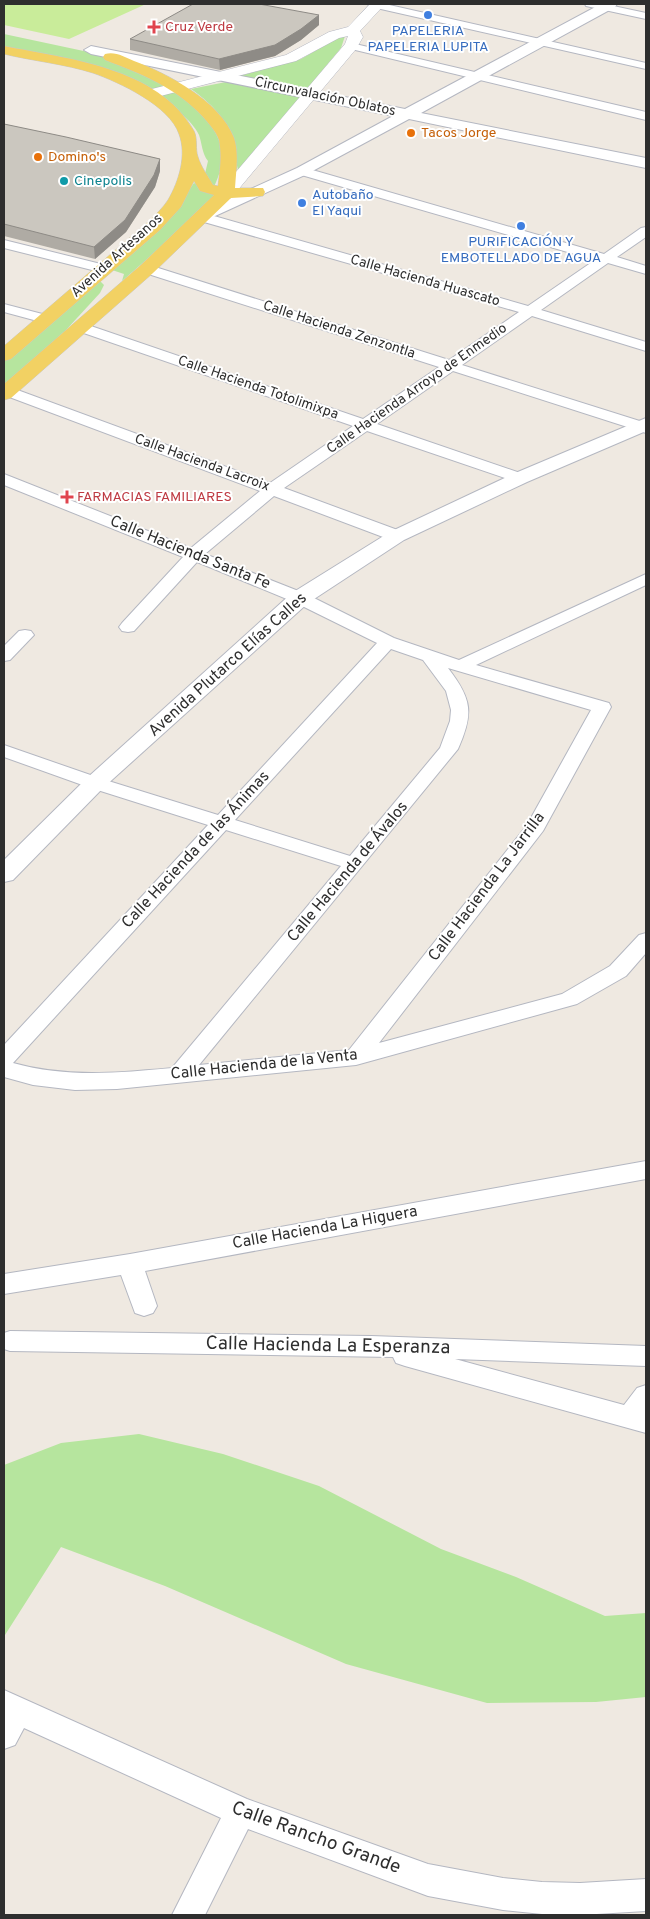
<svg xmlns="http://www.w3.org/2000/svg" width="650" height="1919" font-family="Overpass,sans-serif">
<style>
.green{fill:#b6e59e}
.pitch{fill:#c9ec9a}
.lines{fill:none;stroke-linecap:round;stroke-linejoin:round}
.minor-casing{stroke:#b4b7c1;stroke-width:2}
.tertiary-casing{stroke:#b4b7c1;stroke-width:2}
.secondary-casing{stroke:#b4b7c1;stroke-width:1}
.primary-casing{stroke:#c9c9c9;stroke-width:1}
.minor{fill:#fff;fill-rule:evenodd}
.tertiary{fill:#fff;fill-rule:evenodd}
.secondary{fill:#fff;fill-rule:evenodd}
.primary{fill:#f2d163;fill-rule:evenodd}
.wall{fill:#afaba4}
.shaded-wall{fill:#8e8b86}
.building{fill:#cbc7bf;stroke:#8e8b86}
.shop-dot{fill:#3f7fe0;stroke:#fff;stroke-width:2}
.health-dot{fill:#e0444e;stroke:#fff;stroke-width:2}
.food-dot{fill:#e8710a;stroke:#fff;stroke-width:2}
.culture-dot{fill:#0f9aa8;stroke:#fff;stroke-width:2}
.labels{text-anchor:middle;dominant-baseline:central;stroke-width:4;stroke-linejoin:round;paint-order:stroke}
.far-health-label{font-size:14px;fill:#be3a42;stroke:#fff;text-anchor:start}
.far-shop-label{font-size:14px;fill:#366cbe;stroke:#fff}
.far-street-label{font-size:14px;fill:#2e2e2e;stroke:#fff}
.far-food-label{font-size:14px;fill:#c56008;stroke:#fff;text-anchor:start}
.far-culture-label{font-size:14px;fill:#0d838f;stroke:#fff;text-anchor:start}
.street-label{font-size:16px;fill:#2e2e2e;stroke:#fff}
.near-street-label{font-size:19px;fill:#2e2e2e;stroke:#fff}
</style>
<rect width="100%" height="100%" fill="#efe9e1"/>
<!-- green -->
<g class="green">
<path d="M346,33L341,48L307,89L239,76L301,59Z"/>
<path d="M4,34L93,53L123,62L169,85L153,90L70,60L4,46Z"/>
<path d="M231,81L301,96L239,173C228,129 230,117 191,89Z"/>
<path d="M175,89C207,120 237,140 214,187L204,178L208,161C202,154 202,143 199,135C191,118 170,106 156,94Z"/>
<path d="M194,183L216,195L194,218L122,281L124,274L112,270L182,200Z"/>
<path d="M100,281L104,285L100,293L66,330L4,386V358Z"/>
<path d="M139,1434L223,1454L319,1486L441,1549L516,1577L605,1616L646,1613V1697L596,1702L487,1703L346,1664L165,1586L61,1547L5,1635L4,1634V1465L61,1443Z"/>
</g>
<!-- pitch -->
<path class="pitch" d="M8,4H146L69,39L4,25V5Z"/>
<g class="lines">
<defs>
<g id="minor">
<path d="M367,4H385L646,63V69L372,7Z"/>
<path d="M585,4H604L646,13V19L586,6Z"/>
<path d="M351,43L646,112V120L347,48L345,46Z"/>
<path d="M302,167L604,254L641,228L646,227V237L617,257L646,266V274L608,263L541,310L646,342V351L532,316L462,365L646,423V433L453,371L377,424L526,475L528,478L526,481H514L367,431L284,488L403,532L405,536L403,540H391L274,496L205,554L306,594L394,638L459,660L646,574V585L476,665L609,703L611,707L543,831L379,1043L562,994L610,966L639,935L646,933V953L626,976L577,1004L356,1065L117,1089L75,1090L33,1085L4,1077V1045L208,825L88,787L4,757V745L102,779L218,815L377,643L294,602L197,562L134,631L128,632L122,631L119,627L122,623L183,557L4,485V474L191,548L260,491L4,395V387L12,388L270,483L353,426L75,330L73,327L75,324H85L363,419L439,367L142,272L140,269L147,265L152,266L449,360L519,312L197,220L195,217L197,214H207L528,306L595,260L298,174L296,171L298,168ZM391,649L423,660L446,691L451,710L450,721L440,748L350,856L235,820ZM448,668L591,710L527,825L349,1050L199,1065L458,749C474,713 472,699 448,668ZM226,830L341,866L172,1068C118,1073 66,1078 13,1063Z"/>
<path d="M4,240L109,266L111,269L104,273L4,248Z"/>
<path d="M4,304L50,316L52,319L50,322L45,323L4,312Z"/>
<path d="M25,630L31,631L34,635L10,660L4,661V646L19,631Z"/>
<path d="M646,1161V1179L145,1271L157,1306L153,1313L144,1316L135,1313L121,1275L4,1294V1274L130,1254Z"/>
<path d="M10,1331L371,1336L646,1346V1366L455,1359L624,1405L637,1388L646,1385V1433L405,1366L396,1363L393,1357L10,1351L4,1349V1333Z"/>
<path d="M4,1690L247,1799L428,1864L503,1878L542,1882L580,1883L646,1879V1911L580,1915L542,1914L503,1910L428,1896L248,1829L205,1915H172L221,1818L24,1728L15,1745L4,1749Z"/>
</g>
<g id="tertiary">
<path d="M601,4H617L615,7L421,113L646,158V168L409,119L307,174L202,222L196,220L194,217L196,214L297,168L393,116L91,54L84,50L91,46L405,109Z"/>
<path d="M646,418V431L527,482L404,540L308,603L103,788L13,880L4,882V860L87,778L292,593L390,532L513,474Z"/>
</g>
<path id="secondary" d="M370,4H385L360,31L363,37L356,49L232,197H220L218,193L345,44L348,36L339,38L296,61L149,99L144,97L141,94L144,91L286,55L329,32L348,27Z"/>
<path id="primary" d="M4,46C68,59 158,67 194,131C198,139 195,149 198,157C201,167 208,176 213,185L218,186C220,171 222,155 219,140C216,131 209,124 204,118C177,88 142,74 105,60L103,57L105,54C115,51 125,57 134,61C168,74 220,101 234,138C239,153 236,172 235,188H263L265,192L263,196L231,198L153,273L11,398L4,400V384L141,265L214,195L200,191L194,181L181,207L160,230L11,359L4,361V346L148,222C155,215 163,208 168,200C179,181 187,155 179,134C170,106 119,82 93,73C65,64 33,61 4,54Z"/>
</defs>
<!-- minor casing -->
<use href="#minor" class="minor-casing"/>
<!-- tertiary casing -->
<use href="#tertiary" class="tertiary-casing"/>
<!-- secondary casing -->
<use href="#secondary" class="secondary-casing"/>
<!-- primary casing -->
<use href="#primary" class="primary-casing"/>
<!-- minor -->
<use href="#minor" class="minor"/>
<!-- tertiary -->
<use href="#tertiary" class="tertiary"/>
<!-- secondary -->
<use href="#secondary" class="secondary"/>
<!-- primary -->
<use href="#primary" class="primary"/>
</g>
<!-- wall -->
<g class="wall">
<path d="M319,25L301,40L275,56L220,70L130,50V39Z"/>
<path d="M4,124L160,159V171L155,187L126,232L95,259L4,236Z"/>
</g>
<!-- shaded-wall -->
<g class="shaded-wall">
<path d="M319,15V25L301,40L275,56L220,70L219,59Z"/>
<path d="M160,159V171L155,187L126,232L95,259L94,247Z"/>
</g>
<!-- building -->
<g class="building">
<path d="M193,4H259L319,15L301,29L275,45L219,59L130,39Z"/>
<path d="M4,124L66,137L160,159L154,175L125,220L94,247L4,224Z"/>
</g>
<!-- markers -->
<g class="shop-dot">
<circle cx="428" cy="15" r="5"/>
<circle cx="302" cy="203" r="5"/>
<circle cx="521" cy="226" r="5"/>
</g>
<g class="health-dot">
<path d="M151.5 19.5h5v5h5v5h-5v5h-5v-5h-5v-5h5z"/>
<path d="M64.5 489.5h5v5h5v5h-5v5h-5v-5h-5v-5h5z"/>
</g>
<g class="food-dot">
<circle cx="411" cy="133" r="5"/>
<circle cx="38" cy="157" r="5"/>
</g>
<circle class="culture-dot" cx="64" cy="181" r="5"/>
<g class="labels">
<!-- far-health labels -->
<g class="far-health-label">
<text x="165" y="27">Cruz Verde</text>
<text x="77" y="497">FARMACIAS FAMILIARES</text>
</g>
<!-- far-shop labels -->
<g class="far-shop-label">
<text x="428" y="31">PAPELERIA<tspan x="428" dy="16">PAPELERIA LUPITA</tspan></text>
<text x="312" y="195" text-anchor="start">Autobaño<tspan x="312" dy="16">El Yaqui</tspan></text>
<text x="521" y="242">PURIFICACIÓN Y<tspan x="521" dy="16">EMBOTELLADO DE AGUA</tspan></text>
</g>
<!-- far-street labels -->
<g class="far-street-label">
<text transform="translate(325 97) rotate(12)">Circunvalación Oblatos</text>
<text transform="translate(117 256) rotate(-42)">Avenida Artesanos</text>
<text transform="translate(425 281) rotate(16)">Calle Hacienda Huascato</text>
<text transform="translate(339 330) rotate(18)">Calle Hacienda Zenzontla</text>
<text transform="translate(258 388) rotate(19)">Calle Hacienda Totolimixpa</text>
<text transform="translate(417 389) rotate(-35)">Calle Hacienda Arroyo de Enmedio</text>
<text transform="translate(202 463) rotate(20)">Calle Hacienda Lacroix</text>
</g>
<!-- far-food labels -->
<g class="far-food-label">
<text x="421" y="133">Tacos Jorge</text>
<text x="48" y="157">Domino's</text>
</g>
<!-- far-culture labels -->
<g class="far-culture-label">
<text x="74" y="181">Cinepolis</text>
</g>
<!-- street labels -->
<g class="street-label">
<text transform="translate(190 553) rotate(22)">Calle Hacienda Santa Fe</text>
<text transform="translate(228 665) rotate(-42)">Avenida Plutarco Elías Calles</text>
<text transform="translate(196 850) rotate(-47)">Calle Hacienda de las Ánimas</text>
<text transform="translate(348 872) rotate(-50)">Calle Hacienda de Ávalos</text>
<text transform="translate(487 887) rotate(-53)">Calle Hacienda La Jarrilla</text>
<text transform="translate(264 1065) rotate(-6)">Calle Hacienda de la Venta</text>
<text transform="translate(325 1228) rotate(-10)">Calle Hacienda La Higuera</text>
</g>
<!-- near-street labels -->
<g class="near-street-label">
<text transform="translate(328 1346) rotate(1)">Calle Hacienda La Esperanza</text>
<text transform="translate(316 1838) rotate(20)">Calle Rancho Grande</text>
</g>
</g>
<!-- border -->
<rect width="650" height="1919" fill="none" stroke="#2e2e2e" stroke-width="10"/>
</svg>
